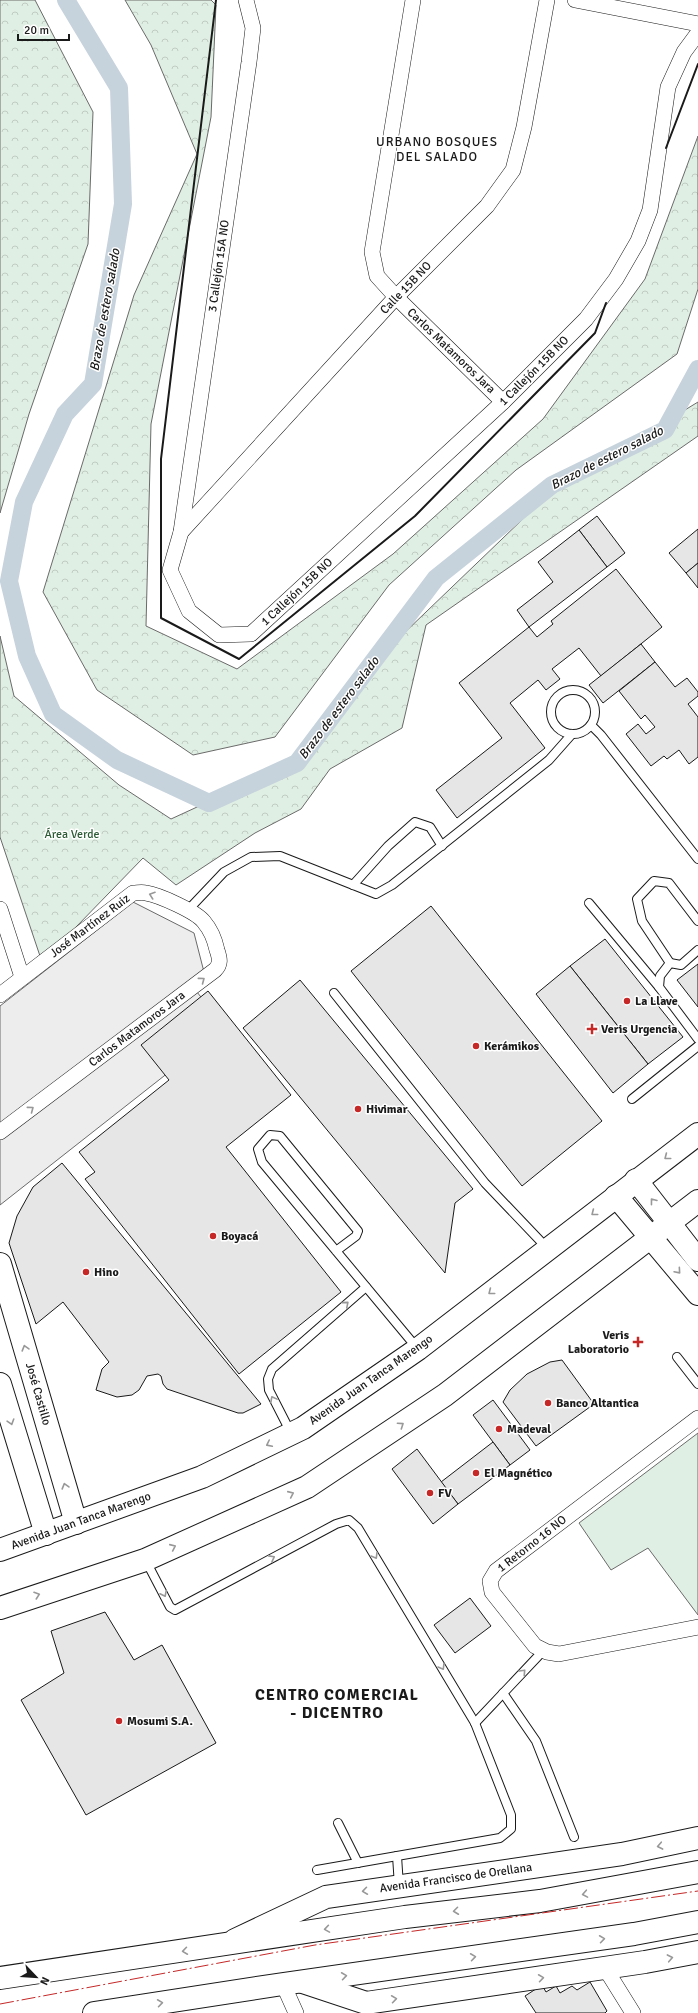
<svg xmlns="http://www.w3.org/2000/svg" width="698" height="2013" font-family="Signika,sans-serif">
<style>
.forest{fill:url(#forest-crowns);stroke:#6a6a6a}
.pitch{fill:#e0efe3;stroke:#6a6a6a}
.parking{fill:#ededed;stroke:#6a6a6a}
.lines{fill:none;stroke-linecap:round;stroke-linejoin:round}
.canal{stroke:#c6d2dc;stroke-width:18}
.building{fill:#e6e6e6;stroke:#1a1a1a}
.lane-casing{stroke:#1a1a1a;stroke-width:10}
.street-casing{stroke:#1a1a1a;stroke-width:16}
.secondary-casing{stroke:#1a1a1a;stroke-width:24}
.primary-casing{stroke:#1a1a1a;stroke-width:24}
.highway-casing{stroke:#1a1a1a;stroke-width:24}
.lane{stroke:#fff;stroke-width:8}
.street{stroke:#fff;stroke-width:15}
.secondary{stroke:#fff;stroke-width:22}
.primary{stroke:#fff;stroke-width:22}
.highway{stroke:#fff;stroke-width:22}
.wall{stroke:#1a1a1a;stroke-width:2}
.power{stroke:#c62828;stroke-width:1;stroke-dasharray:14 3 2 3;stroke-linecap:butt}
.oneway{stroke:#989898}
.poi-dot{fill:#c62828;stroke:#fff;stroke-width:1.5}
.labels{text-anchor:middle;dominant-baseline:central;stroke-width:3;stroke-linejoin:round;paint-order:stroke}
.street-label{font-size:12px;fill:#1a1a1a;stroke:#fff}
.park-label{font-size:12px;fill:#2b5a34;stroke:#fff}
.poi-label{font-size:12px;font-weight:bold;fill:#1a1a1a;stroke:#fff;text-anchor:start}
.neighbourhood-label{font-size:13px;letter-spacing:1px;fill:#1a1a1a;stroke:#fff}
.water-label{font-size:13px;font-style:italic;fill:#1a1a1a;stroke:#fff}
.district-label{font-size:16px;font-weight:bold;letter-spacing:1px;fill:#1a1a1a;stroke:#fff}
</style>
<defs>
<pattern id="forest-crowns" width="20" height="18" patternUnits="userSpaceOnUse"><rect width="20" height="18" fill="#e0efe3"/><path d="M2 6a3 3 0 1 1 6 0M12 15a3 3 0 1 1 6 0" fill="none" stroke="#c0ccc2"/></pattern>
</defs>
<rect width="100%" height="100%" fill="#fff"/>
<!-- forest -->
<g class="forest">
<path d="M0,0H35L93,112L88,244L29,414L0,513Z"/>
<path d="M125,0H211L216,5L211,117L151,424L146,626L237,669L393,554L543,419L645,279L698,136V289L677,354L516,470L389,585L275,737L193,755L97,690L43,592L134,295L197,154L151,45Z"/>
<path d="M698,402V436L426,625L402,728L330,769L301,809L255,833L176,885L143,858L42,962L0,837V636L14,696L119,785L171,819L308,756L376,660L552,491Z"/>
</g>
<!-- pitch -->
<path class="pitch" d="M698,1433V1615L648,1548L611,1570L579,1523Z"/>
<!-- parking -->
<path class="parking" d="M133,902L194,933L204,972L190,983L225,1028L0,1205V1006Z"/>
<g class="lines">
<!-- canal -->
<path class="canal" d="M66,0L119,88L123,204L93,384L65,414L24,502L9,581L27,656L53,714L117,760L209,803L297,763L436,578L552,485L665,430L698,369"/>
</g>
<!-- building -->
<g class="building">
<path d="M597,516L625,553L607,567L579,530Z"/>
<path d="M698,529V563L686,573L669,553Z"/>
<path d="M579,530L607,567L529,627L517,610L553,582L538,562Z"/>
<path d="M698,563V588L686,573Z"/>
<path d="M616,569L662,627L601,676L579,648L552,669L560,679L546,690L538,680L510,703L545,748L457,818L436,790L502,738L459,683L529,627L537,637L553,624L551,621Z"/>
<path d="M641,644L655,662L603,703L589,685Z"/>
<path d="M655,662L675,687L687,678L698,692V696L688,704L698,717V757L689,764L679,750L667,759L664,756L651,766L626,734L638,724L646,734L655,727L645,715L641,719L619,691Z"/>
<path d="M431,906L602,1121L522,1186L351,971Z"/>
<path d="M605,939L683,1037L648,1064L570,966Z"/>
<path d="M698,964V1007L677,980Z"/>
<path d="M570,966L648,1064L613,1093L536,994Z"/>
<path d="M300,980L473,1189L455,1203L445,1273L243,1028Z"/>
<path d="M208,991L291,1095L226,1147L341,1292L239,1374L85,1179L95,1172L79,1152L169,1080L141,1045Z"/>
<path d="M62,1163L261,1404L243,1413H238L167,1389L163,1384L161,1376L158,1374L147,1376L139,1390L132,1395L117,1397L96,1390L102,1369L109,1362L63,1302L36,1324L9,1243L17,1216L33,1187Z"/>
<path d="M562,1360L594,1404L536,1446L503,1402L510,1390L527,1374L550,1362Z"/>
<path d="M493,1400L530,1450L510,1465L473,1415Z"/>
<path d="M493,1442L510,1465L458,1504L441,1482Z"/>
<path d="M417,1449L458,1504L433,1524L392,1469Z"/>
<path d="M470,1598L491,1626L455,1653L434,1625Z"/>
<path d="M105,1612L134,1660L162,1645L216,1743L86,1815L21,1700L64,1673L51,1631Z"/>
<path d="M590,1982L607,2011L605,2013H536L525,1996L542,1985L546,1992L556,1986L560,1993L572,1986L577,1990Z"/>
</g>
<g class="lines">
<defs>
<g id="lane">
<circle cx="573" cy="712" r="22"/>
<path d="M591,725L601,735L698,859"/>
<path d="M353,885L388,846L415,822L430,827L442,846"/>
<path d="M589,903L659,987"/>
<path d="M188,910L224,872L251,857L280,856L376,894L392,885L549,760L572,734"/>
<path d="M698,950L681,965L670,963L660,976L659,987L698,1039"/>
<path d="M670,963L642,921L637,899L654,881L669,883L698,921"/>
<path d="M334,993L485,1183L547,1248"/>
<path d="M632,1099L698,1046"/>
<path d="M336,1251L356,1236L358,1231L280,1136L270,1135L258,1149L262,1162L417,1348"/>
<path d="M677,1357L698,1384"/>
<path d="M291,1433L269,1390L268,1379L272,1369L366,1287"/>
<path d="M146,1561L170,1607L175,1610L336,1524L349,1520L358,1528L475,1723L511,1815V1829L500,1838L397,1856L399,1886"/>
<path d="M503,1693L536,1741L574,1837"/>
<path d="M475,1723L543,1651"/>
<path d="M338,1823L358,1863"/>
<path d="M317,1870L397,1856"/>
</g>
<g id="street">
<path d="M246,0L253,28L249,62L181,532L170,570L189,611L219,635L251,634L503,402L586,319L616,279L638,241L650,210L668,87L684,52L698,33"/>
<path d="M413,0L372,252L377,276L396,297L503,402"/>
<path d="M575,0L698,24"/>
<path d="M181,532L396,297L487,206L513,170L524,127L547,0"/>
<path d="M0,909L22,977"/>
<path d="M0,995L133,893C137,893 142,892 146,893C159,895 197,912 204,922C211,930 215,941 217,950C220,959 221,964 215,970L0,1132"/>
<path d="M698,1418L496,1571L490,1581L492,1592L535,1646L547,1652L559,1654L698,1627"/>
<path d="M605,1968L633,2013"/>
<path d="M283,1984L296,2013"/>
</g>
<g id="secondary">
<path d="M636,1180L698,1260"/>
<path d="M616,1196L698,1294"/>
<path d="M0,1264L76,1523"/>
<path d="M0,1384L46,1534"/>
</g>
<g id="primary">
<path d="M0,1550L202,1477L303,1428L418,1349L698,1134"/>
<path d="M0,1608L145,1560L307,1487L445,1395L698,1201"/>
<path d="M235,1940L326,1897L622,1854L698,1838"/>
<path d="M303,1982L366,2003L645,1962L698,1952"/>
</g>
<g id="highway">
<path d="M0,1978L405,1917L540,1901L698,1872"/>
<path d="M94,2013L283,1984L634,1934L698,1922"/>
</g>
</defs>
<!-- lane casing -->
<use href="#lane" class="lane-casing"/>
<!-- street casing -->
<use href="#street" class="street-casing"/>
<!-- secondary casing -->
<use href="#secondary" class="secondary-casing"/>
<!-- primary casing -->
<use href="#primary" class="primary-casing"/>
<!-- highway casing -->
<use href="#highway" class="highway-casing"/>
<!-- lane -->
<use href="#lane" class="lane"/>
<!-- street -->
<use href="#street" class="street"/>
<!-- secondary -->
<use href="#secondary" class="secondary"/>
<!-- primary -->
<use href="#primary" class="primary"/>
<!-- highway -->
<use href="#highway" class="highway"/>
<!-- wall -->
<g class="wall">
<path d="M216,0L161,459V618L239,659L415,516L595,333L606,303"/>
<path d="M666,148L698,64"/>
</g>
<!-- power -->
<path class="power" d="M0,2004L315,1945L698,1891"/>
</g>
<!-- one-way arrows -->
<defs><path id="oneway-chevron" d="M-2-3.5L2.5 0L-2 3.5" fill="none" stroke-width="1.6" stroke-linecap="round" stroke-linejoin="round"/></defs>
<g class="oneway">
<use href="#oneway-chevron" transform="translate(152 895) rotate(-161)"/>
<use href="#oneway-chevron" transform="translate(202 980) rotate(-37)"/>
<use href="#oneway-chevron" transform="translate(31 1109) rotate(-37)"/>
<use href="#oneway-chevron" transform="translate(667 1157) rotate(142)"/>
<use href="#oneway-chevron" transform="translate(653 1201) rotate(-128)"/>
<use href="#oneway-chevron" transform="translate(594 1213) rotate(142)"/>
<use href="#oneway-chevron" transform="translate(678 1271) rotate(49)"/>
<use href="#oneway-chevron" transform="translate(491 1292) rotate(142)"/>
<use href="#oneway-chevron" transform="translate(346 1304) rotate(-41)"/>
<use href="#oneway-chevron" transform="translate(25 1348) rotate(-106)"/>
<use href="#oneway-chevron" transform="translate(273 1399) rotate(-118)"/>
<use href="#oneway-chevron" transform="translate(11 1422) rotate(73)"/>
<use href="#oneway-chevron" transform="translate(401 1425) rotate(-34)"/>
<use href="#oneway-chevron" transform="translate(269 1444) rotate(154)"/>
<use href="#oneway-chevron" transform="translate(65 1486) rotate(-106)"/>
<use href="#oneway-chevron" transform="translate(291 1494) rotate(-24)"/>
<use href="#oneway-chevron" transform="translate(173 1547) rotate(-24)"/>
<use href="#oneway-chevron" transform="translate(375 1556) rotate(59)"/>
<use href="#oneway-chevron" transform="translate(272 1558) rotate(-28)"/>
<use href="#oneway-chevron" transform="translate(164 1594) rotate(63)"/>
<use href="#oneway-chevron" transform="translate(37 1595) rotate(-19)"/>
<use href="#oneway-chevron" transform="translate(442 1667) rotate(59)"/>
<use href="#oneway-chevron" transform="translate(523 1672) rotate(-47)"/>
<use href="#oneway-chevron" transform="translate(660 1846) rotate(169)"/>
<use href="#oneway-chevron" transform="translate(365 1891) rotate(172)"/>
<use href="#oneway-chevron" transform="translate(585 1894) rotate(170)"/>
<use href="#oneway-chevron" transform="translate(456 1911) rotate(173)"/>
<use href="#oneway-chevron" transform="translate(327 1929) rotate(171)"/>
<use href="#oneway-chevron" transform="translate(602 1939) rotate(-8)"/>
<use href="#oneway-chevron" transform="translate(185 1951) rotate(172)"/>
<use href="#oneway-chevron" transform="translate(473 1957) rotate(-8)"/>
<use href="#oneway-chevron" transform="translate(670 1958) rotate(-11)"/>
<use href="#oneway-chevron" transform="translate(344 1976) rotate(-8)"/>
<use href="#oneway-chevron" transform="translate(541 1978) rotate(-8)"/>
<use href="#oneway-chevron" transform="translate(394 1999) rotate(-8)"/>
<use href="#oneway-chevron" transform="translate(160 2003) rotate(-8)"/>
</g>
<!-- markers -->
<g class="poi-dot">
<circle cx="627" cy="1001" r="4"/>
<path d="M590 1023h4v4h4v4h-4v4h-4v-4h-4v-4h4z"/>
<circle cx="476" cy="1046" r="4"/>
<circle cx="358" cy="1109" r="4"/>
<circle cx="213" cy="1236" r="4"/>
<circle cx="86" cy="1272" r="4"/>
<path d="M636 1336h4v4h4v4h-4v4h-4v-4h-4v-4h4z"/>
<circle cx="548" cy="1403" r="4"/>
<circle cx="499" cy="1429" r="4"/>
<circle cx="476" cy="1473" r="4"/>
<circle cx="430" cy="1493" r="4"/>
<circle cx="119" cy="1721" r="4"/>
</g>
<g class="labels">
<!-- street labels -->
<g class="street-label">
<text transform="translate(219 266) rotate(-82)">3 Callejón 15A NO</text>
<text transform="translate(406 288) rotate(-46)">Calle 15B NO</text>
<text transform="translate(451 351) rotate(44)">Carlos Matamoros Jara</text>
<text transform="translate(534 371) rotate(-45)">1 Callejón 15B NO</text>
<text transform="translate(297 592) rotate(-43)">1 Callejón 15B NO</text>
<text transform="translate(90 926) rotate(-37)">José Martínez Ruiz</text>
<text transform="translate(137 1029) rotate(-37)">Carlos Matamoros Jara</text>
<text transform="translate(371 1380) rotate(-35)">Avenida Juan Tanca Marengo</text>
<text transform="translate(38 1394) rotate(74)">José Castillo</text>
<text transform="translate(81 1521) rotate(-20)">Avenida Juan Tanca Marengo</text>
<text transform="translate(532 1544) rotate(-38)">1 Retorno 16 NO</text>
<text transform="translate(456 1878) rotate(-8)">Avenida Francisco de Orellana</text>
</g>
<!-- park labels -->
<g class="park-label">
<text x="72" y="834">Área Verde</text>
</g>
<!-- poi labels -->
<g class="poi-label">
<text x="635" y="1001">La Llave</text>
<text x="601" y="1029">Veris Urgencia</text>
<text x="484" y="1046">Kerámikos</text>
<text x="366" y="1109">Hivimar</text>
<text x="221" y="1236">Boyacá</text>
<text x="94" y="1272">Hino</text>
<text x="629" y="1335" text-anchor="end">Veris<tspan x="629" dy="14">Laboratorio</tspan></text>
<text x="556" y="1403">Banco Altantica</text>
<text x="507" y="1429">Madeval</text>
<text x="484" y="1473">El Magnético</text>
<text x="438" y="1493">FV</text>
<text x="127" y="1721">Mosumi S.A.</text>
</g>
<!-- neighbourhood labels -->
<g class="neighbourhood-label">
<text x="437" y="142">URBANO BOSQUES<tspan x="437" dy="15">DEL SALADO</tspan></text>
</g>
<!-- water labels -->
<g class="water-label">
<text transform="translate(105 310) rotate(-80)">Brazo de estero salado</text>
<text transform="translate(607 458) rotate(-27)">Brazo de estero salado</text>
<text transform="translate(339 708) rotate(-53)">Brazo de estero salado</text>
</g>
<!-- district labels -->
<g class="district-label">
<text x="337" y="1695">CENTRO COMERCIAL<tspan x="337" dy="18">- DICENTRO</tspan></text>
</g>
</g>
<!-- north arrow -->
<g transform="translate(36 1977) rotate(115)" stroke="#ffffff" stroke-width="3" paint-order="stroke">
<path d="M0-3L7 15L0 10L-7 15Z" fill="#1a1a1a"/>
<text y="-6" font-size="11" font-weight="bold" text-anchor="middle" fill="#1a1a1a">N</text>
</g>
<!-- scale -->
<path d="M18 34v6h51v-6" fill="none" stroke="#1a1a1a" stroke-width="2"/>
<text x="24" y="34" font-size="12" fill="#1a1a1a" stroke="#ffffff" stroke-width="3" paint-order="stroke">20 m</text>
</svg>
